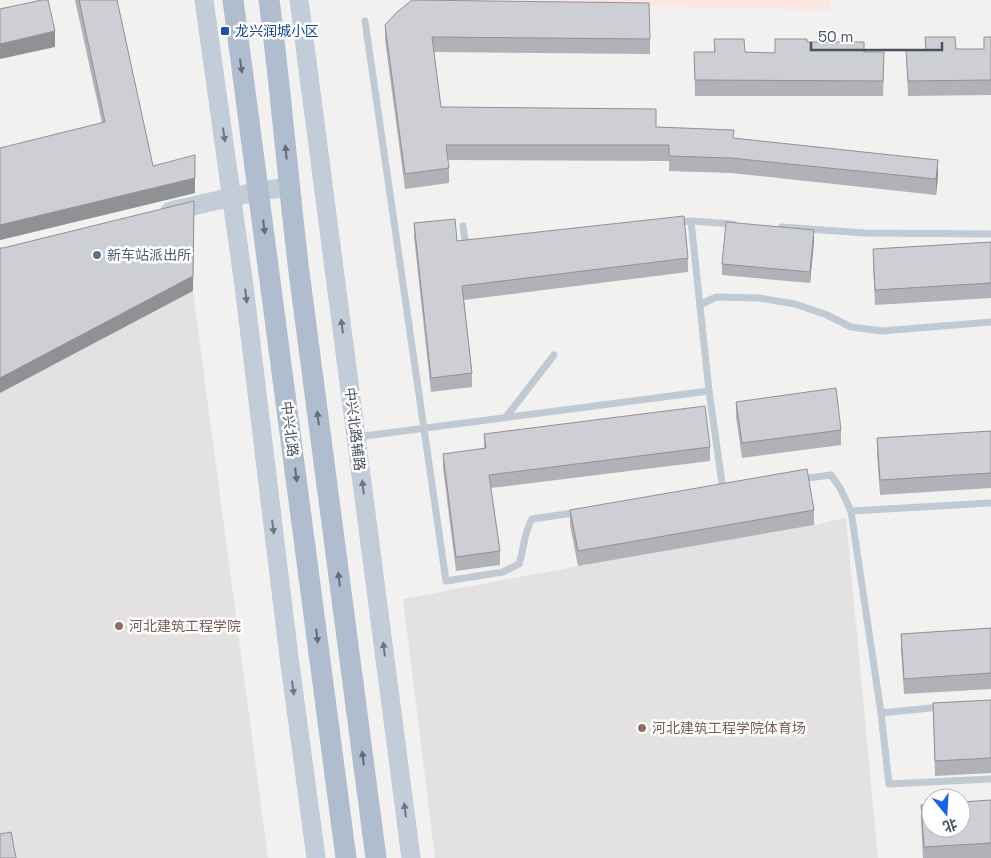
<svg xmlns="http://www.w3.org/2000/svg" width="991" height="858" font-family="'Space Grotesk','Noto Sans SC',sans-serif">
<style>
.education{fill:#e4e1e2}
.medical{fill:#fbe6e1}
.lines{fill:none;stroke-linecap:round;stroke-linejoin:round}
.lane{stroke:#c1c9d2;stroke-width:7}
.secondary{stroke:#c3ccd9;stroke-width:19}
.primary{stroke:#b0bdcf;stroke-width:21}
.wall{fill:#b0b2b7}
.shaded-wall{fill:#909195}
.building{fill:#cdcfd5;stroke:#909195}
.oneway{fill:#626d7a}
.oneway2{fill:#6d7783}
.transit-dot{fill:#1a4fb4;stroke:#fff;stroke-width:2}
.service-dot{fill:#5c6f8a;stroke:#fff;stroke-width:2}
.education-dot{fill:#8d6e63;stroke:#fff;stroke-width:2}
.labels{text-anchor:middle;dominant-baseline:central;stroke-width:5;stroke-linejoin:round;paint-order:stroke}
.transit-label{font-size:14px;fill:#164399;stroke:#fff;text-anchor:start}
.service-label{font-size:14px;fill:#4e5e75;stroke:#fff;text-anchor:start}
.street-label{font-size:14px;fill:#48525e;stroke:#fff}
.education-label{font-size:14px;fill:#785e54;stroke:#fff;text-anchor:start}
</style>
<rect width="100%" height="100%" fill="#f3f0f0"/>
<!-- education -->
<g class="education">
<path d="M193,291L268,858H0V393Z"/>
<path d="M846,518L878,858H435L403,599L578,566L814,525Z"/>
</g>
<!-- medical -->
<path class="medical" d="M554,0H830V10L554,4Z"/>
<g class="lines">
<!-- lane -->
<g class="lane">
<path d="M365,21L446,581L503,572L519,564C524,549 524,532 532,519L580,512"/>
<path d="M691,221L733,224"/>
<path d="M463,226L465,242H471"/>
<path d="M782,227L864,233L991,234"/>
<path d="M700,305L716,297L759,298L795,304L827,315L851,327L882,331L991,322"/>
<path d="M709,391L723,490"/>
<path d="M506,417L554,355"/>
<path d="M357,437L709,391L691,221L676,222"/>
<path d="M800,479L831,475L840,488L851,511L991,503"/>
<path d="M851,511L881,713L941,707"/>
<path d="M881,713L889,784L991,779"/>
</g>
<!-- secondary -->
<g class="secondary">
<path d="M204,0L244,286L289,657L316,858"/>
<path d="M299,0L411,858"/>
<path d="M170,211L259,191L289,187"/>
</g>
<!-- primary -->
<g class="primary">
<path d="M233,0L346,858"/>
<path d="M269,0C281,91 288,181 299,272C323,468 350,663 376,858"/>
</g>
</g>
<!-- wall -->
<g class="wall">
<path d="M75,0H117L153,166L195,193L0,240L102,123Z"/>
<path d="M385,25L650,39V54L434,52L441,107L656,127L734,138L938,176L936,195L731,173L669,171V161L448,160L449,168V183L405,189L385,40Z"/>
<path d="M925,37L956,49H984L991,37V95L908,96L906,50H925Z"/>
<path d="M714,39L745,52L775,53L807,42L864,52L884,68L883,96H695L694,52H714Z"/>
<path d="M414,223L457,241L688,258V272L464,300L472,373V387L431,392L414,237Z"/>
<path d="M814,241L810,283L722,275V264Z"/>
<path d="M991,242V298L875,305L873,264V249Z"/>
<path d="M736,402L841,430V445L742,458L736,417Z"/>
<path d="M991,431V488L880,495L877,454V438Z"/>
<path d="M484,434L710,447V461L491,488L500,551V565L456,571L443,468V454L484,449Z"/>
<path d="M570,510H814V525L578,566L570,525Z"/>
<path d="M991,628V689L904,694L901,649V634Z"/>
<path d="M991,700V773L935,776L933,703Z"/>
<path d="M991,800V858H923L921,820V805Z"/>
</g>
<!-- shaded-wall -->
<g class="shaded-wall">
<path d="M55,31V47L0,59V44Z"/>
<path d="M195,155V193L0,240V225Z"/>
<path d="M938,160V176L936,195V179Z"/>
<path d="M194,217L193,291L0,393V378Z"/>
<path d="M814,230V241L810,283V272Z"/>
</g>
<!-- building -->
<g class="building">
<path d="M42,0H48L55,31L0,44V9Z"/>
<path d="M79,0H117L153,166L195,155V178L0,225V148L105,122Z"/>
<path d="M412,0L649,3L650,39L432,37L441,107L656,109V127L734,130L733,138L938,160L936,179L731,158L669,156V145H446L449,168L405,174L385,25L396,13Z"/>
<path d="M925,37H955L956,49H984V37H991V80L908,81L906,50H926Z"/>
<path d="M714,39H744L745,52L775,53V39H807V42H864V52H884L883,81L695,80L694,52H715Z"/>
<path d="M194,201L193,276L0,378V248H3Z"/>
<path d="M684,216L688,258L462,286L472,373L431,378L414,223L455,219L457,241Z"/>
<path d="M726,222L814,230L810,272L722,264Z"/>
<path d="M991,242V283L875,290L873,249Z"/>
<path d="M836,388L841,430L742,443L736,402Z"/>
<path d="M705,406L710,447L489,475L500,551L456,557L443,454L486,448L484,434Z"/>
<path d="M991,431V473L880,480L877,438Z"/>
<path d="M807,469L814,510L578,551L570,510Z"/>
<path d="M991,628V673L904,679L901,634Z"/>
<path d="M991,700V758L935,761L933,703Z"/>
<path d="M991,800V843L924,847L921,805L931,804V828H961V802Z"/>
<path d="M11,832L16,858H0V834Z"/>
</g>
<!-- one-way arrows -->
<defs><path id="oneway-solid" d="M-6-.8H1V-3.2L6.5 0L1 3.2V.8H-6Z" transform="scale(1.25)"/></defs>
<g class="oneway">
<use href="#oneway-solid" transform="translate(241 66) rotate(82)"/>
<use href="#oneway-solid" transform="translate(286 152) rotate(-95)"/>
<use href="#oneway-solid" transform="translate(264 227) rotate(83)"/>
<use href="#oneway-solid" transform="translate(318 418) rotate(-97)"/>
<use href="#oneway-solid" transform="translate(296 475) rotate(83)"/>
<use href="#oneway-solid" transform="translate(339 579) rotate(-97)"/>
<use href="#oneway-solid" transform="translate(317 636) rotate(83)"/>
<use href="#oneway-solid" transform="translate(363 758) rotate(-97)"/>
</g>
<g class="oneway2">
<use href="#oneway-solid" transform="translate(224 135) rotate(82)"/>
<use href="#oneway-solid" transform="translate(246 296) rotate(83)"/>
<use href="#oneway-solid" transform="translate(342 326) rotate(-97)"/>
<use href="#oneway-solid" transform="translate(363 487) rotate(-97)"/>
<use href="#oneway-solid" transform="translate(273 527) rotate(83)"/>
<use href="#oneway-solid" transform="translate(384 649) rotate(-97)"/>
<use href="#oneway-solid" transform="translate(293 688) rotate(82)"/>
<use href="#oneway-solid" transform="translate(405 810) rotate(-97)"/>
</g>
<!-- markers -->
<rect class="transit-dot" x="220" y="26" width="10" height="10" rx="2.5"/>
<circle class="service-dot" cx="97" cy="255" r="5"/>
<g class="education-dot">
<circle cx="119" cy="626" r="5"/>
<circle cx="642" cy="728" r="5"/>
</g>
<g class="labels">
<!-- transit labels -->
<g class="transit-label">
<text x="235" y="31">龙兴润城小区</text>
</g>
<!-- service labels -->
<g class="service-label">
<text x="107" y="255">新车站派出所</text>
</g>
<!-- street labels -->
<g class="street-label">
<text transform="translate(290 429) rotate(83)">中兴北路</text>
<text transform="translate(355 429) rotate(83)">中兴北路辅路</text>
</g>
<!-- education labels -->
<g class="education-label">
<text x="129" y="626">河北建筑工程学院</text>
<text x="652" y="728">河北建筑工程学院体育场</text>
</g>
</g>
<!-- north arrow -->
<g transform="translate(946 813) rotate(162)"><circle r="24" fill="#ffffff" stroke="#b6babf"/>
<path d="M0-4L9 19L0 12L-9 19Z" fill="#1761e6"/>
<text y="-8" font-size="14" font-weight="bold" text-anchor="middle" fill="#48525e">北</text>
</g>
<!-- scale -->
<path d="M811 42v8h131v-8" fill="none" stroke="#48525e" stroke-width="2.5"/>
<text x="818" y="42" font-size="15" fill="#48525e" stroke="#ffffff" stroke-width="4" paint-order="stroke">50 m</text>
</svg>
